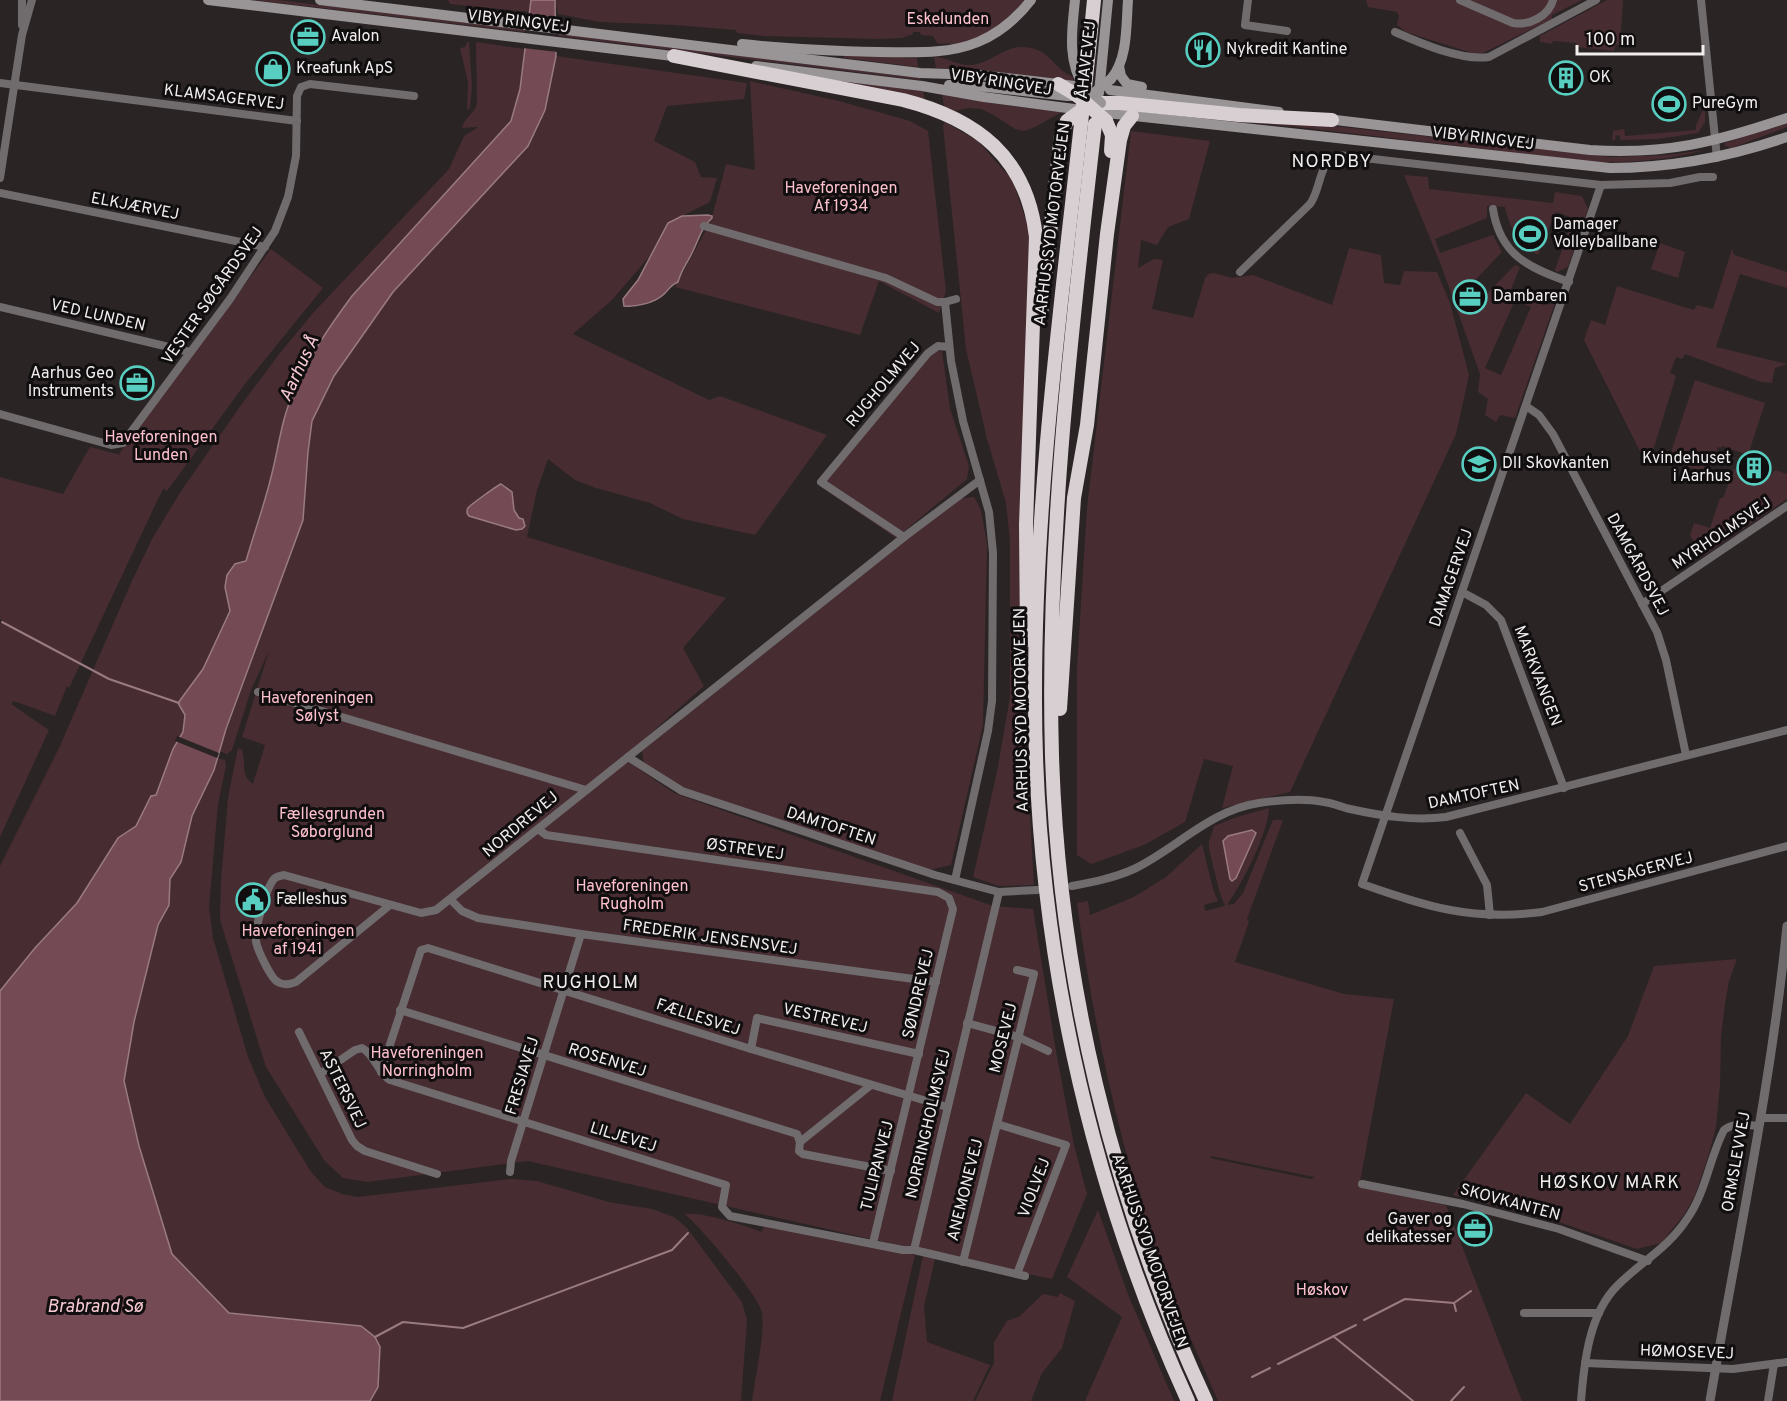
<svg xmlns="http://www.w3.org/2000/svg" width="1787" height="1401" font-family="Overpass,sans-serif">
<style>
.green{fill:#472c32;fill-rule:evenodd}
.water{fill:#744a54;stroke:#9a7b82;stroke-width:1.5}
.pier{fill:#2a2425}
.lines{fill:none;stroke-linecap:round;stroke-linejoin:round}
.stream{stroke:#9a7b82;stroke-width:2}
.minor{stroke:#706c6d;stroke-width:8}
.tertiary{stroke:#706c6d;stroke-width:9}
.secondary{stroke:#999495;stroke-width:10}
.motorway{stroke:#d7cfd1;stroke-width:14}
.secondary-bridge{stroke:#999495;stroke-width:10}
.motorway-bridge{stroke:#d7cfd1;stroke-width:14}
.labels{text-anchor:middle;dominant-baseline:central;stroke-width:6;stroke-linejoin:round;paint-order:stroke}
.park-label{font-size:16px;fill:#fec1ce;stroke:#110e0f}
.street-label{font-size:16px;fill:#f2eeee;stroke:#110e0f}
.poi-label{font-size:16px;fill:#f2eeee;stroke:#110e0f;text-anchor:start}
.neighbourhood-label{font-size:18px;letter-spacing:1.5px;fill:#f2eeee;stroke:#110e0f}
.water-label{font-size:18px;font-style:italic;fill:#f8cad3;stroke:#110e0f}
</style>
<rect width="100%" height="100%" fill="#2a2425"/>
<!-- green -->
<g class="green">
<path d="M253,0H278L534,31L533,33Z"/>
<path d="M448,0H531L530,12L450,4Z"/>
<path d="M555,0H1025C1013,17 980,44 957,44C951,44 945,43 938,44L933,36L921,35L920,32H913V34L902,38L878,39L764,36L737,33L736,30L675,25L600,22L558,14Z"/>
<path d="M1366,0H1582L1552,15V19L1483,53L1475,54L1406,32L1397,25L1399,16L1397,12L1368,7Z"/>
<path d="M1607,0H1623L1620,46L1616,44L1614,51L1577,47L1576,43L1553,41L1552,44L1540,42V36Z"/>
<path d="M550,33L920,78L921,80L550,35Z"/>
<path d="M467,42H469L472,86L470,108L467,110L468,82L460,48L465,47Z"/>
<path d="M476,42L524,49L520,89L511,121L352,296L313,353L292,394L281,430L273,469L246,561L235,564L226,587L230,611L203,669L178,703L185,715L183,732L173,749L156,795L151,797L136,826L118,838L77,903L35,948L0,991V866L59,748L131,583L152,539L181,491L244,401L280,353L313,313L449,169L464,136L478,127L462,128C464,117 475,114 477,103Z"/>
<path d="M1018,47C1051,46 1049,66 1073,77V81L982,70L936,68L934,57C946,56 957,66 970,65C988,64 1000,50 1018,47Z"/>
<path d="M844,54L917,58L918,67L844,58Z"/>
<path d="M556,56L747,83L744,99L667,106L654,141L695,162L701,177L717,178L710,202L668,223L660,240L649,257L612,300L573,334L709,400L720,396L827,435L755,535L683,519L650,503L596,488L575,480L548,459L537,490L527,537L726,598L683,648L704,686L623,758L674,793L993,906L1033,909L1057,1057L1074,1145L1087,1194L1052,1279L936,1254L924,1307L927,1342L990,1365L973,1401H892L924,1251L528,1161L367,1182L343,1178L324,1160L266,1067L220,920L221,880L228,798L238,748L242,750C247,764 239,774 253,784L265,745L242,737L269,651L251,690L232,750L227,754L219,751L303,520L308,452L312,421L334,376L393,292L545,110Z"/>
<path d="M750,81L839,101L910,121L928,131L946,291L939,313L879,281L860,335L675,287L711,221L726,164L755,170Z"/>
<path d="M848,82L923,91L925,100L846,84Z"/>
<path d="M942,94L996,104L1062,112L1035,127L1024,131L1015,129L992,114L981,109L969,108L955,111L944,106Z"/>
<path d="M1130,109L1204,117L1343,127L1611,157L1667,155L1705,150C1669,160 1625,164 1587,161L1297,127L1203,119Z"/>
<path d="M1703,110H1705V122L1698,133L1658,139L1620,140V136L1616,135L1615,140H1612L1613,131L1624,129L1625,136L1696,130V125Z"/>
<path d="M945,122L978,141L1013,181L1031,236L1024,441L1021,659L1034,885L998,886L973,877L997,772L1010,697V541L1006,503L987,439L966,349L943,126Z"/>
<path d="M1787,123V127L1737,146L1731,148L1725,146V143Z"/>
<path d="M1131,131L1210,141L1189,219L1168,227L1157,245L1141,240L1138,268L1154,259L1163,260L1152,309L1193,318L1205,278L1209,274L1214,273L1232,278L1253,275L1332,305L1349,248L1381,255L1384,283L1400,285L1404,271L1437,272L1450,303L1469,375L1456,434L1290,792L1222,808L1233,766L1204,759L1185,822L1144,845L1091,864L1077,855V668L1087,508Z"/>
<path d="M1404,175L1428,177L1429,189L1553,203L1555,192L1582,196L1588,209L1568,267L1557,272L1555,270L1573,218L1556,212L1538,255C1518,243 1510,229 1505,207L1487,206V218L1435,239L1440,253L1493,235L1502,252L1457,299L1470,311L1515,265L1520,267L1510,292L1544,305L1555,303L1515,418L1500,415L1496,422L1485,415L1488,399L1478,392L1480,374L1441,265ZM1515,300L1531,307L1501,375L1485,368Z"/>
<path d="M1660,243L1685,252L1678,278L1651,269Z"/>
<path d="M271,249L323,288L245,384L167,491L164,488L159,497L69,688L67,686L55,716L14,701L11,704L49,730L0,837V624L2,620L0,619V477L63,494L90,447L121,455L119,454Z"/>
<path d="M1732,249L1734,255L1787,272V288L1740,274L1716,347L1787,364L1775,368L1772,383L1761,382L1685,354L1682,359L1676,357L1670,373L1676,376L1651,457L1644,459L1584,340L1591,320L1605,325L1617,286L1694,310L1697,305L1713,309Z"/>
<path d="M942,351L950,409L969,466L967,479L896,538L821,487L932,352Z"/>
<path d="M1695,380L1765,403L1748,455L1722,446L1721,448L1718,447L1712,466L1704,472L1668,461Z"/>
<path d="M1734,469L1768,479L1775,470L1787,474V499L1702,557L1690,535L1694,523L1710,528L1720,498H1723Z"/>
<path d="M974,497L981,510L987,544L983,725L951,865L929,870L681,788L644,764L642,751L957,499Z"/>
<path d="M217,758L225,760L226,766L218,804L209,908L213,938L248,1057L265,1097L311,1172L325,1187L342,1194L358,1197L511,1179L537,1181L609,1202L652,1209L674,1217L687,1228L742,1302L747,1320L741,1401H370L378,1387L361,1326L229,1313L172,1254L139,1146L124,1081L134,1022L158,925L169,905L170,879L181,862L192,816L214,770Z"/>
<path d="M1269,808C1268,834 1242,884 1227,905L1234,904L1243,893L1273,820H1283L1247,919L1249,922L1235,962L1344,994L1394,999L1359,1187L1446,1205L1522,1401H1218C1200,1359 1181,1318 1165,1275C1121,1155 1094,1030 1077,903L1088,901L1090,915L1134,897L1166,877L1202,844L1213,889L1218,901L1204,905L1205,911L1225,906L1220,894L1209,849V842L1214,826L1237,817ZM1252,830L1256,833L1236,878L1232,881L1230,879L1223,841L1228,836ZM1211,1156L1314,1177V1178L1311,1179L1210,1158Z"/>
<path d="M1737,959L1729,981L1725,1004L1721,1036L1720,1085L1716,1127L1708,1157L1695,1195L1684,1215L1661,1243L1637,1249L1559,1222L1453,1195L1526,1093L1570,1124L1628,1036L1654,966Z"/>
<path d="M1098,1210L1129,1297L1174,1401H1085L1122,1317L1067,1277Z"/>
<path d="M685,1214C704,1212 743,1225 762,1232L764,1226L915,1255L880,1401H752C755,1379 765,1333 762,1313C759,1295 700,1227 685,1214Z"/>
<path d="M1060,1293L1075,1301L1062,1348L1042,1373L1031,1401H975L994,1363V1342L1007,1321L1020,1316L1043,1294L1058,1297Z"/>
</g>
<!-- water -->
<g class="water">
<path d="M531,0H555L556,56L545,110L528,146L393,292L334,376L312,421L308,452L303,520L226,729L214,770L192,816L181,862L170,879L169,905L158,925L134,1022L124,1081L139,1146L172,1254L229,1313L361,1326L375,1337L380,1347L378,1387L370,1401H0V991L35,948L77,903L118,838L136,826L151,796L156,795L173,749L183,732L185,715L178,703L203,669L230,611L225,587L227,575L235,564L246,561C255,530 266,500 273,469C279,444 282,418 293,394C308,358 329,327 352,296L511,121L520,89Z"/>
<path d="M708,215L712,216V218C701,228 699,239 693,251C687,264 682,268 678,282C670,285 669,290 663,295C654,303 636,307 624,306L623,299L638,280L668,223L682,216Z"/>
<path d="M501,484L512,492L514,510L519,518L523,519L525,526L522,529L516,530L469,516L467,513C467,511 467,509 468,508C470,505 498,485 501,484Z"/>
<path d="M1252,830L1256,833L1236,878L1232,881L1230,879L1223,841L1228,836Z"/>
</g>
<!-- pier -->
<g class="pier">
<path d="M527,14L559,18L558,52L523,48Z"/>
<path d="M177,736L219,753L217,758L175,741Z"/>
</g>
<g class="lines">
<!-- stream -->
<g class="stream">
<path d="M2,622L109,679L179,703"/>
<path d="M1454,1303L1456,1311"/>
<path d="M1364,1320L1405,1299L1454,1303L1471,1291"/>
<path d="M1333,1336L1413,1401"/>
<path d="M375,1337L403,1322L463,1328L672,1250L688,1233"/>
<path d="M1278,1364L1356,1325"/>
<path d="M1252,1377L1270,1368"/>
<path d="M1451,1401L1464,1387"/>
</g>
<!-- minor -->
<g class="minor">
<path d="M1248,0L1245,25L1287,31"/>
<path d="M1460,0L1513,23C1529,26 1549,16 1553,0"/>
<path d="M1701,0L1717,158"/>
<path d="M22,25V0"/>
<path d="M1395,32C1420,43 1461,61 1489,57L1596,0"/>
<path d="M0,83L297,121"/>
<path d="M0,178L22,35L32,0"/>
<path d="M1601,185L1362,884C1428,907 1471,921 1542,912L1787,846"/>
<path d="M0,193L265,247"/>
<path d="M1493,209C1500,255 1529,268 1569,282"/>
<path d="M704,226L886,278L937,302H945L956,299"/>
<path d="M1240,272L1310,204C1321,190 1319,159 1338,155L1601,185L1670,183L1700,177H1713"/>
<path d="M945,302L951,361L963,421L989,512L993,553L992,701L988,731L955,880"/>
<path d="M0,307L190,352"/>
<path d="M1526,406L1539,415L1553,434L1657,632L1666,660L1686,755"/>
<path d="M0,414L111,445L123,443L230,299L275,231L288,197L296,156L297,96L301,87L310,84L414,96"/>
<path d="M904,537L821,482L928,353L938,346L949,347"/>
<path d="M1462,592L1486,605L1501,620L1564,788"/>
<path d="M1642,604L1787,506"/>
<path d="M258,692L586,790"/>
<path d="M628,757L682,791L935,875L999,892L1037,890"/>
<path d="M538,829L546,835L938,892L949,898L953,909L873,1243"/>
<path d="M1460,833L1487,885L1490,915"/>
<path d="M1072,886C1093,882 1114,878 1134,869C1176,849 1210,810 1259,803C1279,800 1303,798 1324,802C1333,803 1341,807 1350,809C1382,816 1413,821 1446,817L1787,730"/>
<path d="M451,900L462,911L478,918L581,934L936,982"/>
<path d="M390,905L296,982C290,984 284,986 278,982C271,979 257,949 256,941C254,930 267,885 275,878C278,876 281,876 284,875L421,913L436,910L904,537L980,480"/>
<path d="M400,1010L797,1134L800,1142"/>
<path d="M967,1023L1018,1037L1048,1051"/>
<path d="M299,1032L352,1140L357,1146L365,1151L437,1174"/>
<path d="M751,1049L757,1018L919,1054"/>
<path d="M381,1072L421,950L428,948L751,1049L947,1107"/>
<path d="M320,1074L355,1050L362,1048C375,1055 377,1072 390,1080L726,1185L722,1207L730,1216L903,1250H914L1025,1276"/>
<path d="M871,1085L800,1142L799,1151L803,1154L891,1171"/>
<path d="M1761,1118H1787"/>
<path d="M997,1124L1066,1145L1017,1274"/>
<path d="M510,1172L511,1161L581,934"/>
<path d="M1362,1184L1463,1204L1559,1229L1648,1261"/>
<path d="M914,1250L999,892"/>
<path d="M963,1262L1034,974L1017,970"/>
<path d="M1524,1313H1599"/>
<path d="M1585,1363L1733,1369L1787,1362"/>
<path d="M1581,1401C1584,1363 1589,1313 1618,1285C1642,1261 1667,1249 1687,1219C1706,1192 1709,1159 1724,1130C1734,1122 1747,1125 1759,1126"/>
<path d="M1768,1401L1774,1364"/>
</g>
<!-- tertiary -->
<path class="tertiary" d="M1710,1401C1737,1243 1771,1086 1787,926"/>
<!-- secondary -->
<g class="secondary">
<path d="M208,0L681,57"/>
<path d="M320,0L920,73L980,75L1084,87"/>
<path d="M1075,0C1072,30 1067,60 1084,87"/>
<path d="M742,44C788,49 833,51 879,52C912,52 947,55 978,42C1000,33 1017,18 1031,0"/>
<path d="M756,66L922,86L984,97L1082,110"/>
<path d="M1119,66L1121,76L1127,84L1142,87"/>
<path d="M1111,79C1128,59 1126,26 1128,0"/>
<path d="M949,85L987,87L1067,96H1077"/>
<path d="M1110,90L1279,112"/>
<path d="M1099,93L1108,0"/>
<path d="M1107,113L1610,168C1672,168 1729,157 1787,137"/>
<path d="M1327,119L1590,150C1666,155 1716,142 1787,118"/>
</g>
<!-- motorway -->
<g class="motorway">
<path d="M1094,0C1072,231 1035,460 1035,692C1034,935 1087,1180 1188,1401"/>
<path d="M674,56L903,100C977,119 1027,157 1036,237L1026,525L1027,640"/>
<path d="M1058,84L1078,96"/>
<path d="M1101,103H1120L1239,115L1332,120"/>
<path d="M1106,121L1112,135L1111,151"/>
<path d="M1095,124C1071,334 1046,544 1052,756C1059,978 1112,1199 1206,1401"/>
<path d="M1041,314L1061,134L1067,121L1082,110"/>
<path d="M1060,709L1074,498L1087,425L1107,234L1120,140L1124,126L1132,116"/>
</g>
<!-- secondary-bridge -->
<g class="secondary-bridge">
<path d="M1084,87L1101,103"/>
<path d="M1078,96L1095,92L1111,79"/>
</g>
<!-- motorway-bridge -->
<path class="motorway-bridge" d="M1078,96L1106,121"/>
</g>
<!-- icons -->
<defs>
<symbol id="office-ring" viewBox="-11 -11 22 22"><circle r="9.5" fill="#110e0f" stroke="#58cec0" stroke-width="1.5"/><path d="M-6-3h4V-5.5h4V-3h4V5H-6ZM-1-4.5V-3h2v-1.5ZM-6 0V1H6V0Z" fill="#58cec0"/></symbol>
<symbol id="restaurant-ring" viewBox="-11 -11 22 22"><circle r="9.5" fill="#110e0f" stroke="#58cec0" stroke-width="1.5"/><path d="M-5-6h1v4h1v-4h1v4h1v-4h1v5L-1.5 .5V6h-2V.5L-5-1ZM5-6V6H3V1.5H1.5Q1.5-4 5-6Z" fill="#58cec0"/></symbol>
<symbol id="shop-ring" viewBox="-11 -11 22 22"><circle r="9.5" fill="#110e0f" stroke="#58cec0" stroke-width="1.5"/><path d="M-5-2.5h2.3a2.7 3.5 0 0 1 5.4 0H5L5.5 6h-11ZM-1.5-2.5h3a1.5 2.3 0 0 0-3 0Z" fill="#58cec0"/></symbol>
<symbol id="building-ring" viewBox="-11 -11 22 22"><circle r="9.5" fill="#110e0f" stroke="#58cec0" stroke-width="1.5"/><path d="M-4-6H4V6H1V3H-1V6H-4ZM-2.5-4.3h1.7v1.8h-1.7ZM.8-4.3h1.7v1.8H.8ZM-2.5-1h1.7V.8h-1.7ZM.8-1h1.7V.8H.8Z" fill="#58cec0"/></symbol>
<symbol id="stadium-ring" viewBox="-11 -11 22 22"><circle r="9.5" fill="#110e0f" stroke="#58cec0" stroke-width="1.5"/><path d="M0-5a6.5 5 0 1 0 0 10a6.5 5 0 1 0 0-10ZM-3.5-1.8h7v3.6h-7Z" fill="#58cec0"/></symbol>
<symbol id="school-ring" viewBox="-11 -11 22 22"><circle r="9.5" fill="#110e0f" stroke="#58cec0" stroke-width="1.5"/><path d="M0-5L7-2L0 1L-7-2ZM-4 1L0 2.5L4 1V4Q0 6-4 4Z" fill="#58cec0"/></symbol>
<symbol id="civic-ring" viewBox="-11 -11 22 22"><circle r="9.5" fill="#110e0f" stroke="#58cec0" stroke-width="1.5"/><path d="M-.6-6.5H3V-4.5H.6V-3L4-1V1h2V6H-6V1h2V-1L-.6-3ZM-1.2 2.5V6h2.4V2.5Z" fill="#58cec0"/></symbol>
</defs>
<g fill-rule="evenodd">
<use href="#office-ring" x="289" y="18" width="38" height="38"/>
<use href="#restaurant-ring" x="1184" y="31" width="38" height="38"/>
<use href="#shop-ring" x="254" y="50" width="38" height="38"/>
<use href="#building-ring" x="1547" y="59" width="38" height="38"/>
<use href="#stadium-ring" x="1650" y="85" width="38" height="38"/>
<use href="#stadium-ring" x="1511" y="215" width="38" height="38"/>
<use href="#office-ring" x="1451" y="278" width="38" height="38"/>
<use href="#office-ring" x="118" y="364" width="38" height="38"/>
<use href="#school-ring" x="1460" y="445" width="38" height="38"/>
<use href="#building-ring" x="1735" y="449" width="38" height="38"/>
<use href="#civic-ring" x="234" y="881" width="38" height="38"/>
<use href="#office-ring" x="1456" y="1210" width="38" height="38"/>
</g>
<g class="labels">
<!-- park labels -->
<g class="park-label">
<text x="948" y="20">Eskelunden</text>
<text x="841" y="189">Haveforeningen<tspan x="841" dy="18">Af 1934</tspan></text>
<text x="161" y="438">Haveforeningen<tspan x="161" dy="18">Lunden</tspan></text>
<text x="317" y="699">Haveforeningen<tspan x="317" dy="18">Sølyst</tspan></text>
<text x="332" y="815">Fællesgrunden<tspan x="332" dy="18">Søborglund</tspan></text>
<text x="632" y="887">Haveforeningen<tspan x="632" dy="18">Rugholm</tspan></text>
<text x="298" y="932">Haveforeningen<tspan x="298" dy="18">af 1941</tspan></text>
<text x="427" y="1054">Haveforeningen<tspan x="427" dy="18">Norringholm</tspan></text>
<text x="1322" y="1291">Høskov</text>
</g>
<!-- street labels -->
<g class="street-label">
<text transform="translate(518 22) rotate(7)">VIBY RINGVEJ</text>
<text transform="translate(1087 60) rotate(-84)">ÅHAVEVEJ</text>
<text transform="translate(1001 83) rotate(9)">VIBY RINGVEJ</text>
<text transform="translate(224 98) rotate(7)">KLAMSAGERVEJ</text>
<text transform="translate(1483 139) rotate(7)">VIBY RINGVEJ</text>
<text transform="translate(135 207) rotate(11)">ELKJÆRVEJ</text>
<text transform="translate(1053 224) rotate(-83)">AARHUS SYD MOTORVEJEN</text>
<text transform="translate(213 296) rotate(-55)">VESTER SØGÅRDSVEJ</text>
<text transform="translate(98 316) rotate(13)">VED LUNDEN</text>
<text transform="translate(884 385) rotate(-50)">RUGHOLMVEJ</text>
<text transform="translate(1722 534) rotate(-34)">MYRHOLMSVEJ</text>
<text transform="translate(1637 565) rotate(62)">DAMGÅRDSVEJ</text>
<text transform="translate(1452 578) rotate(-71)">DAMAGERVEJ</text>
<text transform="translate(1537 676) rotate(69)">MARKVANGEN</text>
<text transform="translate(1022 710) rotate(-91)">AARHUS SYD MOTORVEJEN</text>
<text transform="translate(1474 795) rotate(-12)">DAMTOFTEN</text>
<text transform="translate(521 825) rotate(-40)">NORDREVEJ</text>
<text transform="translate(831 827) rotate(18)">DAMTOFTEN</text>
<text transform="translate(745 850) rotate(8)">ØSTREVEJ</text>
<text transform="translate(1636 873) rotate(-15)">STENSAGERVEJ</text>
<text transform="translate(710 938) rotate(8)">FREDERIK JENSENSVEJ</text>
<text transform="translate(919 994) rotate(-77)">SØNDREVEJ</text>
<text transform="translate(698 1018) rotate(18)">FÆLLESVEJ</text>
<text transform="translate(825 1019) rotate(13)">VESTREVEJ</text>
<text transform="translate(1004 1038) rotate(-76)">MOSEVEJ</text>
<text transform="translate(607 1061) rotate(17)">ROSENVEJ</text>
<text transform="translate(523 1076) rotate(-73)">FRESIAVEJ</text>
<text transform="translate(342 1089) rotate(64)">ASTERSVEJ</text>
<text transform="translate(929 1124) rotate(-77)">NORRINGHOLMSVEJ</text>
<text transform="translate(623 1138) rotate(17)">LILJEVEJ</text>
<text transform="translate(1737 1162) rotate(-80)">ORMSLEVVEJ</text>
<text transform="translate(878 1166) rotate(-76)">TULIPANVEJ</text>
<text transform="translate(1035 1188) rotate(-69)">VIOLVEJ</text>
<text transform="translate(966 1190) rotate(-76)">ANEMONEVEJ</text>
<text transform="translate(1510 1203) rotate(15)">SKOVKANTEN</text>
<text transform="translate(1149 1251) rotate(71)">AARHUS SYD MOTORVEJEN</text>
<text transform="translate(1687 1353) rotate(2)">HØMOSEVEJ</text>
</g>
<!-- poi labels -->
<g class="poi-label">
<text x="331" y="37">Avalon</text>
<text x="1226" y="50">Nykredit Kantine</text>
<text x="296" y="69">Kreafunk ApS</text>
<text x="1589" y="78">OK</text>
<text x="1692" y="104">PureGym</text>
<text x="1553" y="225">Damager<tspan x="1553" dy="18">Volleyballbane</tspan></text>
<text x="1493" y="297">Dambaren</text>
<text x="114" y="374" text-anchor="end">Aarhus Geo<tspan x="114" dy="18">Instruments</tspan></text>
<text x="1731" y="459" text-anchor="end">Kvindehuset<tspan x="1731" dy="18">i Aarhus</tspan></text>
<text x="1502" y="464">DII Skovkanten</text>
<text x="276" y="900">Fælleshus</text>
<text x="1452" y="1220" text-anchor="end">Gaver og<tspan x="1452" dy="18">delikatesser</tspan></text>
</g>
<!-- neighbourhood labels -->
<g class="neighbourhood-label">
<text x="1332" y="162">NORDBY</text>
<text x="591" y="983">RUGHOLM</text>
<text x="1610" y="1183">HØSKOV MARK</text>
</g>
<!-- water labels -->
<g class="water-label">
<text transform="translate(300 369) rotate(-65)">Aarhus Å</text>
<text x="95" y="1307">Brabrand Sø</text>
</g>
</g>
<!-- scale -->
<path d="M1577 45v9h126v-9" fill="none" stroke="#f2eeee" stroke-width="3"/>
<text x="1586" y="45" font-size="18" fill="#f2eeee" stroke="#110e0f" stroke-width="4.5" paint-order="stroke">100 m</text>
</svg>
